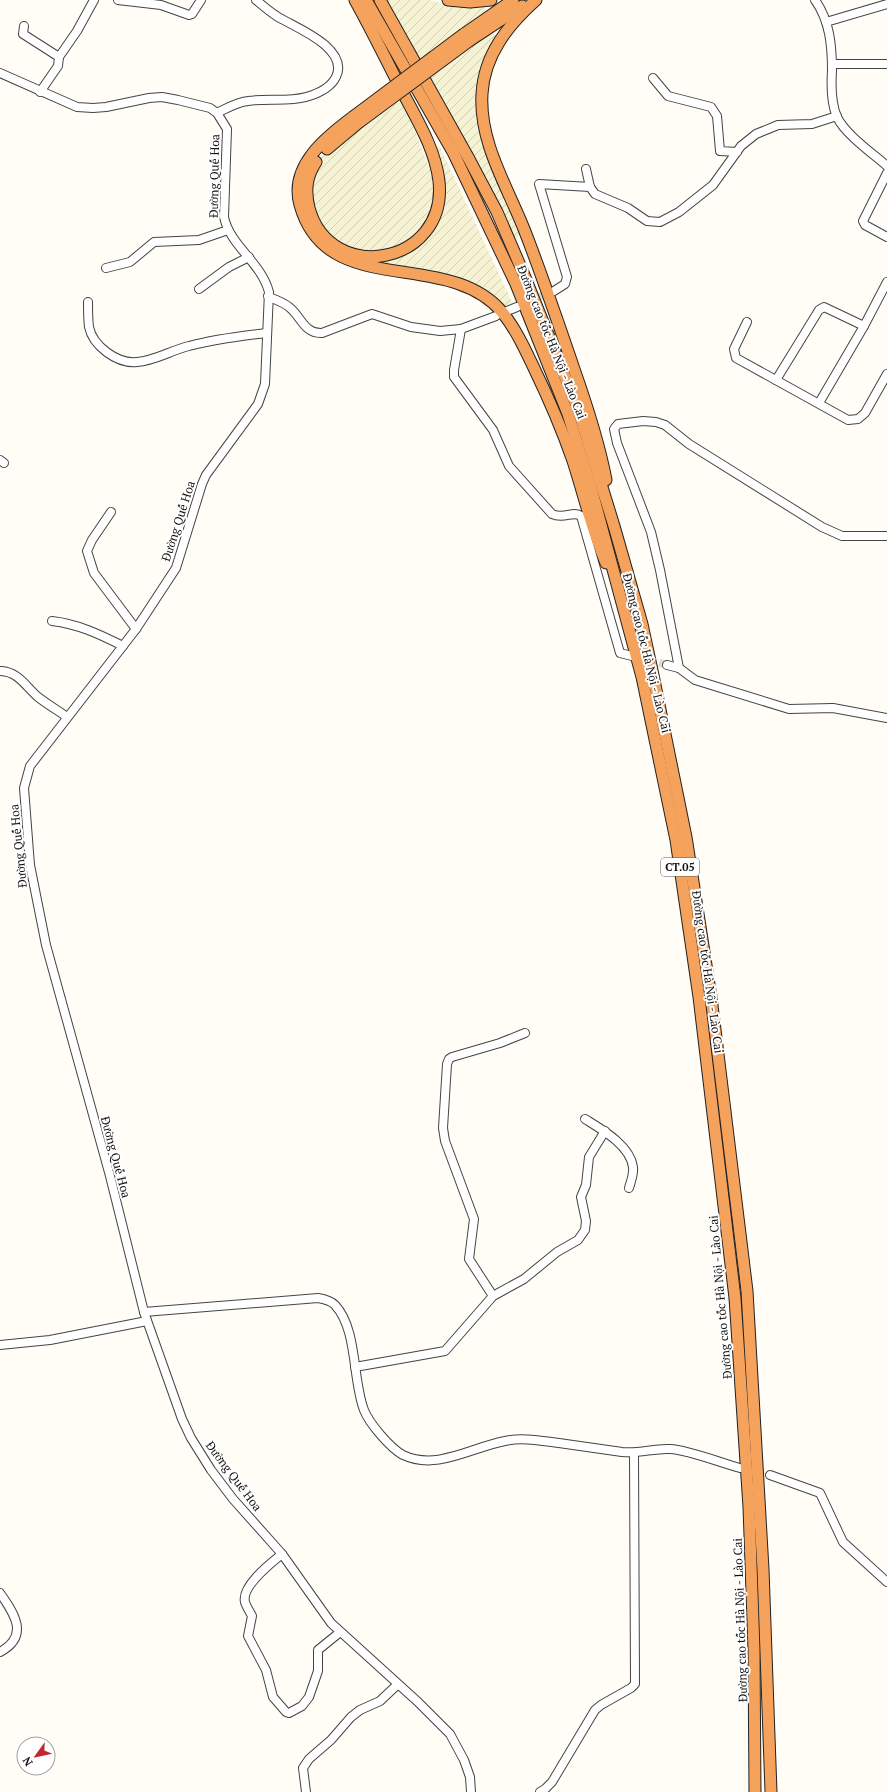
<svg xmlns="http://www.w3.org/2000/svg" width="887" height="1792" font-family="'PT Serif',serif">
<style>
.farmland{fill:url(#farmland-furrows)}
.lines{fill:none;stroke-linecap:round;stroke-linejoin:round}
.minor-tunnel{stroke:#dbdad3;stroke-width:8;stroke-dasharray:8 4;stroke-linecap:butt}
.minor-casing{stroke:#444;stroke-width:10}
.highway-casing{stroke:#222;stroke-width:13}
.minor{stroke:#fff;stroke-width:8}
.highway{stroke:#f5a25d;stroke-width:11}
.highway-bridge-casing{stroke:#222;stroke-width:13;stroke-linecap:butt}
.highway-bridge{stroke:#f5a25d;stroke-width:11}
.labels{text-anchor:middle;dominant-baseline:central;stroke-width:4;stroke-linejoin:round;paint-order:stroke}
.shield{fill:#fff;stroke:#585858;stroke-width:1}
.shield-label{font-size:11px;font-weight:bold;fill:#111}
.street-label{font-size:12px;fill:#111;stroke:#fff}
</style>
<defs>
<pattern id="farmland-furrows" width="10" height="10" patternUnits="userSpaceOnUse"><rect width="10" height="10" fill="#f6f3d4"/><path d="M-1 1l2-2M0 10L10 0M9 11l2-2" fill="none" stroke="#d2cfb5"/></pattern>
</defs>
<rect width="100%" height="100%" fill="#fffdf5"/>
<!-- farmland -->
<g class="farmland">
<path d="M384,0H430L451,6L484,5L487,12L420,61Z"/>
<path d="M489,32L497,36L478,91V123L484,150L520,235L515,239H513L429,77Z"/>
<path d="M402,100L435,181L436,202L415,239L376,255L337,243L324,230L315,213L311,194L313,175L321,158L333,144Z"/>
<path d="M434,146L440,147L513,304L505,308L467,281L436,271L400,268L383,262L395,259L409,252L425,240L438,220L444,194L442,180Z"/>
</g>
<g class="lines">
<!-- minor-tunnel -->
<g class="minor-tunnel">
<path d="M529,301L553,291"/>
<path d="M636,657L667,665"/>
</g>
<defs>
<g id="minor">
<path d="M118,0L161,5L189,15L192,14L201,0"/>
<path d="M815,0C830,21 832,46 832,71C831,86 831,103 837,117C845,134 872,153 887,166"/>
<path d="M826,22L887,4"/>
<path d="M24,26L23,34L59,57L58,66L40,92"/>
<path d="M59,57L77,31L94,0"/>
<path d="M832,64H887"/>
<path d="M0,73L77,107L93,108L106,107L149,98L162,97L178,100L210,108L217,113L227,129L224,217C230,246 261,262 269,292L265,384L258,404L206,475L202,484L176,568L136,629L30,766L24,788L30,865L46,945L110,1176L144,1312L182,1419L191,1438L211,1470L233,1499L282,1554L331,1623L418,1702L450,1734L464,1760L470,1777L471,1792"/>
<path d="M653,78L668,96L711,107L717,116L720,151L737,152"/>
<path d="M217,113C227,108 237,102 248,101C267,98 288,102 306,97C335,89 351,68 325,45C311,33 294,26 278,17C270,12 263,6 256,0"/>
<path d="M586,169L590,187L595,194L628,208L647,221L660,222L679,212L713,185L741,146L756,134L778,125L812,124L837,116"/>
<path d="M887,173L863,221L865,225L887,237"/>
<path d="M106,268L130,262L154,242L199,240L228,230"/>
<path d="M199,289L229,267L249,257"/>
<path d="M554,291L565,284L567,277L539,184L590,187"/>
<path d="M268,296C275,300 283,302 289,307C301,316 304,334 322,333L372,314L411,327L440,331L461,329L496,316"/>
<path d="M88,302C88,310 88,319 89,327C93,346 117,364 137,362C154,361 172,350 189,346C215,339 240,336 267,333"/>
<path d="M507,311L517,307"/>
<path d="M747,322L734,349L736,358L848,420L858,419L865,413L887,374"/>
<path d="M461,329L454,370V377L493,430L509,466L552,514C564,520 573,510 581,516L620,653L636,657"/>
<path d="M776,380L819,310L824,307L864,326L887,282"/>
<path d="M819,403L864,326"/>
<path d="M0,460L4,463"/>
<path d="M111,512L92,540L87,551L94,573L136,629"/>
<path d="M52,621C78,624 99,634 123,646"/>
<path d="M667,665L679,668L695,680L789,709L833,708L887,718"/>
<path d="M679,668L660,570L651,532L617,443L614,429L618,424L643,421L656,422L665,425L689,444L822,527L842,536H887"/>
<path d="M1,671C19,672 26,687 38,697C47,704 57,710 67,717"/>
<path d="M585,1119C601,1129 630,1145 633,1167C634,1174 631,1181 629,1188"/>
<path d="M493,1296L469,1259L474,1219L445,1141L443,1128L447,1064L449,1059L452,1057L500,1043L525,1033"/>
<path d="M144,1312L318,1298C324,1299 331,1301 335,1305C358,1330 352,1379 364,1410C369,1423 390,1448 403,1455C437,1471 472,1447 505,1441C523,1437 542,1441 559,1443C580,1446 601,1449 622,1452C639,1454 654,1448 670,1449C689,1450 721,1463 740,1468"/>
<path d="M0,1345L50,1340L147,1321"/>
<path d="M355,1367L445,1351L493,1296L524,1279L557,1252L578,1240L585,1230L586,1221L581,1197L586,1185L589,1157L605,1131"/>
<path d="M770,1475L820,1493L843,1542L887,1582"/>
<path d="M282,1554C271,1563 241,1586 245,1602C246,1606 250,1612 252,1616L248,1636L266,1670L273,1697L286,1712L289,1713L302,1706L309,1697L318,1671V1650L339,1633"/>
<path d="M0,1593C14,1613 30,1636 0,1652"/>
<path d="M306,1792L303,1768L309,1759L331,1740L351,1717L360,1710L380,1701L397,1685"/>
<path d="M540,1792L545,1789L552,1782L595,1710L601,1705L631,1688L635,1684L634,1453"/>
</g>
<g id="highway">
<path d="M366,0L453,152L516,284L568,414L590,484L642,677L676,840L699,997L735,1298L749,1507L754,1650L755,1792"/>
<path d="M380,0L469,159L497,212L522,270L578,409L614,526L642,624L653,675L686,837L711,997L747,1291L763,1569L771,1792"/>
<path d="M448,0L470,2L491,0"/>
<path d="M536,0C508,25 484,55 482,94C479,142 507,186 524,229C542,275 558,322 574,369C587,406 599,442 606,480"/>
<path d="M464,34L513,0"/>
<path d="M469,41L522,6"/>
<path d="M353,117C326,137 289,166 300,205C327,301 447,247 502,312C515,328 524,347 533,366C548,397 562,429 573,461C584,495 592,530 606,563"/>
<path d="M327,149L358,123"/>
<path d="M316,162C306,177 305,191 309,208C330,286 448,265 439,181C435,148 416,118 401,89C386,59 371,29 355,0"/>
</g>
</defs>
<!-- minor casing -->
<use href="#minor" class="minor-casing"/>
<!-- highway casing -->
<use href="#highway" class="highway-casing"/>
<!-- minor -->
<use href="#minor" class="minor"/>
<!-- highway -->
<use href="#highway" class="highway"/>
<defs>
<g id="highway-bridge">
<path d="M353,117L464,34"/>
<path d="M358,123L469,41"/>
</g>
</defs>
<!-- highway-bridge casing -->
<use href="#highway-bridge" class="highway-bridge-casing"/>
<!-- highway-bridge -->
<use href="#highway-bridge" class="highway-bridge"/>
</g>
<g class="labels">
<!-- shield labels -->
<rect class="shield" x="661" y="858" width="38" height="18" rx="3"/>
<g class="shield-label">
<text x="680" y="867">CT.05</text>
</g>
<!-- street labels -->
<g class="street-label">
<text transform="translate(214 176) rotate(-89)">Đường Quế Hoa</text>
<text transform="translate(552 342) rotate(68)">Đường cao tốc Hà Nội - Lào Cai</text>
<text transform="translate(178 521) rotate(-72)">Đường Quế Hoa</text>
<text transform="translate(647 653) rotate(76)">Đường cao tốc Hà Nội - Lào Cai</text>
<text transform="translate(18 846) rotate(-96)">Đường Quế Hoa</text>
<text transform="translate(708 972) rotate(82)">Đường cao tốc Hà Nội - Lào Cai</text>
<text transform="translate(116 1157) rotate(75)">Đường Quế Hoa</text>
<text transform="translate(720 1297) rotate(-95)">Đường cao tốc Hà Nội - Lào Cai</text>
<text transform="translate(234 1476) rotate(53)">Đường Quế Hoa</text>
<text transform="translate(740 1620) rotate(-92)">Đường cao tốc Hà Nội - Lào Cai</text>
</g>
</g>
<!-- north arrow -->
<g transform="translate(36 1756) rotate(237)"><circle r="19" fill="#ffffff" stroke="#a0a0a0"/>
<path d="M0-3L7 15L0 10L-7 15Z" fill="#c4262e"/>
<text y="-6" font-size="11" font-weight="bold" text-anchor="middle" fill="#111111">N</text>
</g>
</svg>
